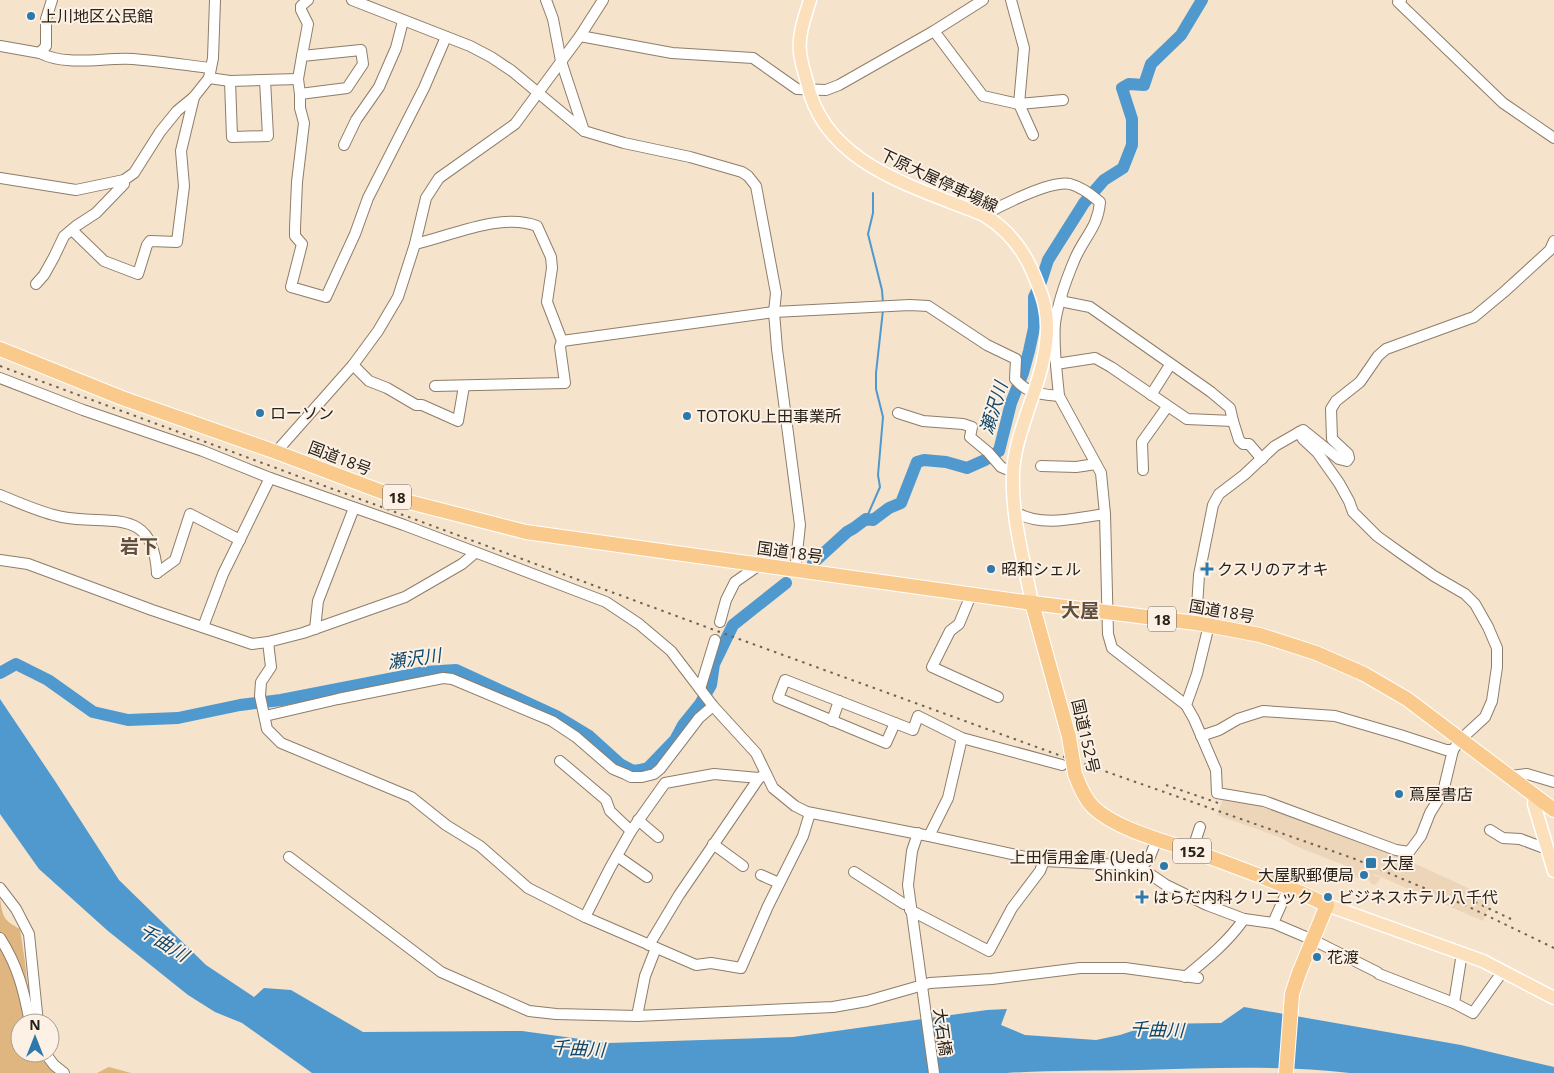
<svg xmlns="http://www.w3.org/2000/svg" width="1554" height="1073" font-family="'Open Sans','Noto Sans JP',sans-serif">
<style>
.built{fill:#ecd5b9}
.green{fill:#dfb580}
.water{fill:#5099ce}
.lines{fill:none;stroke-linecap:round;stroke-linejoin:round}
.stream{stroke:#5099ce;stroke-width:2}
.river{stroke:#5099ce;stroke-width:12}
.minor-casing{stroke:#8e7d69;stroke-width:12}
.major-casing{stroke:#fff;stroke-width:15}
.highway-casing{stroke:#fff;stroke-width:16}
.minor{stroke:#fff;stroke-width:10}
.major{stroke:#fcdfbb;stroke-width:12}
.highway{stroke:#faca8d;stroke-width:14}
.rail{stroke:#6d6255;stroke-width:2;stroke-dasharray:2.5 5;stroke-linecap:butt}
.highway-bridge-casing{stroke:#fff;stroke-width:16;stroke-linecap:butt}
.highway-bridge{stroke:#faca8d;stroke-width:14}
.poi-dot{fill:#2e79ac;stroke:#fcf1e4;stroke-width:2}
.labels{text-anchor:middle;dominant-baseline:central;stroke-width:4;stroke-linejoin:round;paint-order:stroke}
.shield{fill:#fcf1e4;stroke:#685f56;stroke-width:1}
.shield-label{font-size:15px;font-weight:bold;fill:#282119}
.poi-label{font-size:16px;fill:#282119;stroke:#fcf1e4;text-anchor:start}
.street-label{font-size:16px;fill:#282119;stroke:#fcf1e4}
.water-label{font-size:18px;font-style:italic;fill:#0f486c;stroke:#fcf1e4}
.quarter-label{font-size:19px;font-weight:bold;fill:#5f4f3c;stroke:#fcf1e4}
</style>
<rect width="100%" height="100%" fill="#f5e3cc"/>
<!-- built -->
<path class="built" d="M1224,796L1263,802L1372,844L1492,899L1489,907L1483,921L1374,874L1373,875L1381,878L1375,885L1370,883V881L1363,878H1357V877L1352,875L1354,869L1298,847L1279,837L1217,815Z"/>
<!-- green -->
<g class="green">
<path d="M0,899C3,917 3,920 20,929L25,962L31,1023H20V1053H39L42,1060L56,1073H0Z"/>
<path d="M109,1067L131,1073H97Z"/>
</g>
<!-- water -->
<path class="water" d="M0,699L55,781L119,880L206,965L254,997L264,988L291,990L363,1032L522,1031L609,1043L793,1037L987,1010L1007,1009L1001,1025L1025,1035L1096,1040L1120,1035L1153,1024L1221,1023L1244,1007L1461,1045L1554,1067V1073H1350C1281,1065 1210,1068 1140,1070C1096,1071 1051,1070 1007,1073H312L242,1023L215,1012L188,995L108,931L39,869L0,814Z"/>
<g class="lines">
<!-- stream -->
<g class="stream">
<path d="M873,193V213L868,234L882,290L883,303"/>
<path d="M866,519L880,487L878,475L883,417L876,389V373L883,310"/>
</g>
<!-- river -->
<g class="river">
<path d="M813,563L847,532L854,528L866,519L873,520L889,508L901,503L917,462L924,460L946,462L967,468L985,460L999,451L1011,403L1023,373L1029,351L1034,328V297L1040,285L1048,260L1084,203L1104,180L1123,168L1132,145V119L1122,88L1129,84L1144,85L1151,64L1181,35L1202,0"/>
<path d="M0,673L16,664L48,680L93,712L128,720L178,718L240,705L281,700L425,672L456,670L556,716L589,736L620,764L633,771L640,770L648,768L675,740L683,725L700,704L711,685L714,664L733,625L786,583"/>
</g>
<defs>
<g id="minor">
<path d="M52,0L46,19V46L40,53C67,67 104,57 133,59C159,61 185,65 210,68"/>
<path d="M352,0L470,46L491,57L512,71L584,131L624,143L690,157L742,172L748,176L756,186L776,293L774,312L777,349L800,525L795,571"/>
<path d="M546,0L553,19L561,61L584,131"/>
<path d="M1011,0L1024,48L1019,104L1033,135"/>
<path d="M1401,0L1398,2L1503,103L1554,138"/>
<path d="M934,31L983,96L1019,104L1063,100"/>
<path d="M580,36L672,53L753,58L797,89L826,90L839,85L934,31L983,0"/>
<path d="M0,46L40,53"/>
<path d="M302,56L308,24L301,10V6L308,0"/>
<path d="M209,78L230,81L298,79"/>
<path d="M230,81L232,137L268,136L265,80"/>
<path d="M300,94L347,88L363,64L361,50L302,56L298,79L300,94V108L304,123L297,182L295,228V236L302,244L291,287L326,297L355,234L368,198L424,88L446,37"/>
<path d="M344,145L356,120L379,87L396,48L403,21"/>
<path d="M0,178L76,190L124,180L134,173L160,132L177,111L194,97L209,78L213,58L215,0"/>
<path d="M984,215C1002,205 1051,180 1070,184C1082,187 1091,195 1100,202C1098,228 1083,238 1074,261C1066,280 1058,303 1055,323C1053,347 1057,373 1059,396"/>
<path d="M72,230L104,261L138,274L147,245L150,241L177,242L184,186L181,151L194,97"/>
<path d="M415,244C451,236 501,212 537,226L551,257L552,268L547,302L562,341L774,312L910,305L928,306L987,345L1016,359L1015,379C1028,394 1040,394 1059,396L1101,473L1105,514L1108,634L1112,648L1186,705"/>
<path d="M36,284L44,275L54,257L64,236L76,226L96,213L124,184V180"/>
<path d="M1056,364L1095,358L1111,367L1187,419L1233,421L1230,408L1211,392L1090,307L1065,302L1061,298"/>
<path d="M353,365L369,381L387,388L416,405H422L458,421L464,386"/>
<path d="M0,378L83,410L203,451L270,478L404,525L606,602L639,624L671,651L713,706L756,753L773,788L795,806L807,812L929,836L1044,861L1142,866L1149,859L1157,839"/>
<path d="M435,386L565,383L560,347L562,341"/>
<path d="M1151,395L1170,365"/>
<path d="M898,413L923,421L963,424L972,427L970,437L988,452L1001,467L1013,472"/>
<path d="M1233,421L1239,440L1243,444H1249L1262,459"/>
<path d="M276,452L353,365L378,331L398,297L415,244L426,198L439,178L515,124L580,36L603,0"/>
<path d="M1041,466L1076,467L1096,464"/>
<path d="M1143,470L1142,442L1167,407"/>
<path d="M0,495C20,503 41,513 62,517C109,526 153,505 157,573"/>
<path d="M1015,512C1042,528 1076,518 1105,514"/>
<path d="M0,560L28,564L152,610L252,644L268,642L303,633L405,597L462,564L475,553"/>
<path d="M157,573L175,560L190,514L240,540"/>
<path d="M971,595L959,624L950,631L932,667L998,697"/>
<path d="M720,622L726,600L735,582L758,566"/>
<path d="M1196,623L1199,575L1213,505L1219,494L1244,475L1275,446L1303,430L1339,459L1347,461L1349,458L1348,454L1332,439L1331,409L1336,401L1360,382L1378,356L1386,349L1474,317L1504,292L1550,250L1554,241"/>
<path d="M1209,625L1197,674L1186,705L1194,719L1216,770L1217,793L1264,801L1396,850L1409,852L1421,836L1430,813L1443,792L1453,750"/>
<path d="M203,627L223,574L270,478"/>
<path d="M315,629L318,601L354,508"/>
<path d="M268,642L271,667L261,682L260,696L267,729L281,743L411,797L446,825L480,846L528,888L585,917L696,965L711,963L741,968L768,906L803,836L810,813"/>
<path d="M785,680L895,723L886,743L778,698Z"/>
<path d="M700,689L715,640"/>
<path d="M265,716L338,699L443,678L452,679L552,721L576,737L613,769L625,774L631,777H642L654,774L660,769L699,718L713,706"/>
<path d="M832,721L839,701"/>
<path d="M895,723L913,730L918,716L962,738L1062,765"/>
<path d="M1201,736L1219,730L1238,719L1263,711L1335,716L1400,735L1446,750H1453L1460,740L1485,717L1492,701L1497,667V648L1488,627L1475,604L1465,594L1434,576L1402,554L1377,536L1353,512L1349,501L1339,483L1317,452L1303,439L1299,432"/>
<path d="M560,761L606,800L610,811L631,831"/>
<path d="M1511,776L1527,774L1554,782"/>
<path d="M638,820L658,837"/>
<path d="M1490,830L1503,838L1520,839L1547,849"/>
<path d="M918,833L912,851L908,885L934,1073"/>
<path d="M929,836L948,798L962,738"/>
<path d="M713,844L743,866"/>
<path d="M1192,851L1200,827"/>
<path d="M617,856L647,877"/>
<path d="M289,857L441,972L529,1011L556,1014L637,1016L833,1007L867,1001L930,983L992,979L1080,968H1125L1198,978"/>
<path d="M1142,866L1144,870L1166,885L1207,905L1244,919L1273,923L1313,940L1377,972L1379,974L1454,1003L1473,1013L1503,971"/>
<path d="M854,872L904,904H910"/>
<path d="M761,875L779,883"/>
<path d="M0,888L16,909L29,934L38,1023"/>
<path d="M910,910L989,951L1012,908L1040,871L1044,861"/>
<path d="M585,917L610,868L631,831L665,783L714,774L759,778L766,774"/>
<path d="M1273,923L1289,887"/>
<path d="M0,938C18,966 24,991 30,1023"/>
<path d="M649,945L679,895L759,778"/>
<path d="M1185,977C1207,959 1228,942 1244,919"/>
<path d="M1454,1003L1462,953"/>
<path d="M637,1016L645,976L656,948"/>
<path d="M45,1053L54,1065L64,1073"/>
</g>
<g id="major">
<path d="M810,0C805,17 798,34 800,52C801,62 804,72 807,82C824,165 916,187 984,215C1007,229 1024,250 1034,275C1038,285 1043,296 1045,307C1052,339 1040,376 1029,407C1022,428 1014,450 1013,473C1011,516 1024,561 1032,603"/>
<path d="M1535,795L1534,804L1554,871"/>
<path d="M1327,905L1483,961L1554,998"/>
</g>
<g id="highway">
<path d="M0,349L122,398L276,452L409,502L526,532L1032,603L1196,623L1260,635L1316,653L1364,674L1407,699L1554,810"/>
<path d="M1032,603L1069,737"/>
<path d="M1075,774C1079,785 1084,798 1093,807C1116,829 1163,841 1193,851C1239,868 1284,884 1327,905L1299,973L1292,994L1286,1073"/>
</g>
</defs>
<!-- minor casing -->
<use href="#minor" class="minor-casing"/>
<!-- major casing -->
<use href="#major" class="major-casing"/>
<!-- highway casing -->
<use href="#highway" class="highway-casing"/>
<!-- minor -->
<use href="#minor" class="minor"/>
<!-- major -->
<use href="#major" class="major"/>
<!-- highway -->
<use href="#highway" class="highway"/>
<!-- rail -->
<g class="rail">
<path d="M0,366L717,631L1053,753L1355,859L1467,906L1554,948"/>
<path d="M1166,785L1221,804"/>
<path d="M1475,902L1511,919"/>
</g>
<defs>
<path id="highway-bridge" d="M1069,737L1075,774"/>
</defs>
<!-- highway-bridge casing -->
<use href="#highway-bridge" class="highway-bridge-casing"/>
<!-- highway-bridge -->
<use href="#highway-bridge" class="highway-bridge"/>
</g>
<!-- markers -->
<g class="poi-dot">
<circle cx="31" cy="16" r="5"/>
<circle cx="260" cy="413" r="5"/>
<circle cx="687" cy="416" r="5"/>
<circle cx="991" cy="569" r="5"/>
<path d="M1204.5 561.5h5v5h5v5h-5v5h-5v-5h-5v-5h5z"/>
<circle cx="1399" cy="794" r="5"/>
<rect x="1365" y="857" width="12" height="12" rx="2.5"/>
<circle cx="1164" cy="866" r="5"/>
<circle cx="1364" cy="875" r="5"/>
<path d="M1139.5 889.5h5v5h5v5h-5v5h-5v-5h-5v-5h5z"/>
<circle cx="1328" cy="897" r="5"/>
<circle cx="1317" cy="957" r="5"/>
</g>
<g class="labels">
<!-- shield labels -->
<g class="shield">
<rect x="383" y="484.5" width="28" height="25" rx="4"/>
<rect x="1148" y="606.5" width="28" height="25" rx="4"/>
<rect x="1173" y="838.5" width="38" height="25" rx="4"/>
</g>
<g class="shield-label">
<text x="397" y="497">18</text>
<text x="1162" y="619">18</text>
<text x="1192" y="851">152</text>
</g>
<!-- poi labels -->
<g class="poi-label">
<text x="41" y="16">上川地区公民館</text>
<text x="270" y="413">ローソン</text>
<text x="697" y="416">TOTOKU上田事業所</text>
<text x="1001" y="569">昭和シェル</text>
<text x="1217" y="569">クスリのアオキ</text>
<text x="1409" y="794">蔦屋書店</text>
<text x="1154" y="857" text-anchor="end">上田信用金庫 (Ueda<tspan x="1154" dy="18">Shinkin)</tspan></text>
<text x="1382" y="863">大屋</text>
<text x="1354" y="875" text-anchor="end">大屋駅郵便局</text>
<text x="1153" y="897">はらだ内科クリニック</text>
<text x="1338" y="897">ビジネスホテル八千代</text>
<text x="1327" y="957">花渡</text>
</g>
<!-- street labels -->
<g class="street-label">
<text transform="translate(939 180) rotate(25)">下原大屋停車場線</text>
<text transform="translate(340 458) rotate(21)">国道18号</text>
<text transform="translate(790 552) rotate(8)">国道18号</text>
<text transform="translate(1222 611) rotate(10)">国道18号</text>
<text transform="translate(1086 736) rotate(77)">国道152号</text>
<text transform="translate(943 1032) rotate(82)">大石橋</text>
</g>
<!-- water labels -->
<g class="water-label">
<text transform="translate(993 408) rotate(-73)">瀬沢川</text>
<text transform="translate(414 658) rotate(-8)">瀬沢川</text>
<text transform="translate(164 942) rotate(32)">千曲川</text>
<text transform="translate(1157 1029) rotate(2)">千曲川</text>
<text transform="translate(578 1048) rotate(3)">千曲川</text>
</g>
<!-- quarter labels -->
<g class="quarter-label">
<text x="139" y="546">岩下</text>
<text x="1080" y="610">大屋</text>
</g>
</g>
<!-- north arrow -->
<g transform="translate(35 1038)"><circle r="24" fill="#fcf1e4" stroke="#a79e93"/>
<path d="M0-4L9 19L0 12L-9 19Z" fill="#2e79ac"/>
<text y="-8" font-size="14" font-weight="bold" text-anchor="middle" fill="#282119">N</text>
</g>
</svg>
